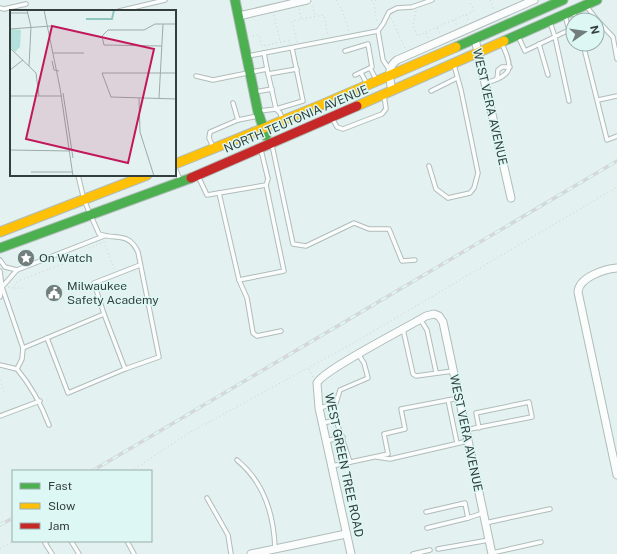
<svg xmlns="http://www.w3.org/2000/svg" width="617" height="554" font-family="'Public Sans',sans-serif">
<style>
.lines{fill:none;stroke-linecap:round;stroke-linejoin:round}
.lane-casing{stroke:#b0bcba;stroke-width:5.5}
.street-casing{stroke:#b0bcba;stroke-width:9}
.fast-casing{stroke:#b0bcba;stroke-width:11}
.slow-casing{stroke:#b0bcba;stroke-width:11}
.jam-casing{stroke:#b0bcba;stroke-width:11}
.path{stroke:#cdd1d1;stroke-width:1;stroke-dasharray:1 3;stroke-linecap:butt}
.lane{stroke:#fbfdfd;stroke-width:3.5}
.street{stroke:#fbfdfd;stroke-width:7}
.fast{stroke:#4caf50;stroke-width:9}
.slow{stroke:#ffc107;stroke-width:9}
.jam{stroke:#c62828;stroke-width:9}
.rail-casing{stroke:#d4d8d7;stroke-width:3.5}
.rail{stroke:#ddf8f4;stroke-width:2;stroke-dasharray:6;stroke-linecap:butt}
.labels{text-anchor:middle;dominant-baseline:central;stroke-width:3;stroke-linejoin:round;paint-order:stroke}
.street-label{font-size:12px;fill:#343f3d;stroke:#ddf8f4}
.poi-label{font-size:12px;fill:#343f3d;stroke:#ddf8f4;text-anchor:start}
.inset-river{fill:none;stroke:#8fc7c0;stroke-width:2}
.inset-road{fill:none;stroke:#9daaa8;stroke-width:1}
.view{fill:#c2185b;fill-opacity:0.15;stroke:#c2185b;stroke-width:2}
.inset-edge{fill:none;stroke:#343f3d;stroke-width:2}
</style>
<rect width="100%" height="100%" fill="#e3f2f0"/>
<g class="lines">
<defs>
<g id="lane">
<path d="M587,7L597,20"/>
<path d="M0,8L4,9L26,4"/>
<path d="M119,11L165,0"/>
<path d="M573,12L577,20"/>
<path d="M597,20L613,37L617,59"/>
<path d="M550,22L555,37L569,101"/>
<path d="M378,31L383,60L389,69"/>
<path d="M518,36L525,51L569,30L565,15"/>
<path d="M539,44L548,75"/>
<path d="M583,44L607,140L617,136"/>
<path d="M345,51L368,44L372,67L355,75"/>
<path d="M264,53L267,69"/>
<path d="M248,56L378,31L383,24L389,12L397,8L412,7L432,0"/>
<path d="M370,68L377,81"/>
<path d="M361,73L367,84"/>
<path d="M268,74L297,69"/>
<path d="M196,76L213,80L267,69L276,109L259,111"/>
<path d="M497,79L498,70L502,67H510"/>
<path d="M485,83C512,76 514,69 502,44"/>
<path d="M431,91L457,78"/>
<path d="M255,92L272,89"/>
<path d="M598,100L617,96"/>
<path d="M233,103L238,120"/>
<path d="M332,118L337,127L343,129L382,114L386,109L384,95"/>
<path d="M283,121L280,113L276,109L303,101L292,48"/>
<path d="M272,145L293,244L306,246L354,223L369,229H389L402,261L415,260"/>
<path d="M213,147L209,138L210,132L238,120L258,116"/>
<path d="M429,166L436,189L448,198L470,193L474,188L478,173L461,90L454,65"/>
<path d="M175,168L181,182"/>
<path d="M78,175L84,200L99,234C117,240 129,232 138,252L159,357L125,369L104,314"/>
<path d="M198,176L207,195L266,185L268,179L261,150"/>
<path d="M219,193L239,280L284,271L266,185"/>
<path d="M104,236L17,270L2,287L23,348L104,314L94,283L140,265"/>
<path d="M0,260L5,267L17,270"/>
<path d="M0,271L2,287L0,297"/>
<path d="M239,280L247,298L253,333L257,336L281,331"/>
<path d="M420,319L427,330L436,372"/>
<path d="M403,329L413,374L416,376L453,371"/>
<path d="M47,338L68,393L125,369"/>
<path d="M0,365L17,369L22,359L23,348"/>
<path d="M17,369C32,387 41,404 49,425"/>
<path d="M448,400L457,443"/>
<path d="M320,408L336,403L340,390L368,378L364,363L358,354"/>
<path d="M0,416L40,401"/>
<path d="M323,423L336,420L350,462"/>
<path d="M465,430L532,417L529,402L476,413L479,428"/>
<path d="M326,441L343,437"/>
<path d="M377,457L390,459L468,441"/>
<path d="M237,460C265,483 274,515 275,549"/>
<path d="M332,466L388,454L384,434L405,429L401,409L459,398"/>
<path d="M207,498L228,535L231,554"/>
<path d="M426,512L465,503L468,518L483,513"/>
<path d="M485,523L550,509"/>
<path d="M427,528L468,518"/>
<path d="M47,541L45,543L52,554"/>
<path d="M71,541L79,554"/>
<path d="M127,541L134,554"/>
<path d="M438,549L489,540"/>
<path d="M492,553L541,542"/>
<path d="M413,554L430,550"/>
</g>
<g id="street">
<path d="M239,16L307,0"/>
<path d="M475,39L511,198"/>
<path d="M392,91C390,79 386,68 397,60L534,0"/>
<path d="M617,268C605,269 579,277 578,292L617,475"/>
<path d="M251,554L346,534"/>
<path d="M351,554L319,408L317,383C323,370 408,327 426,316L434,314L439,316L443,322L492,554"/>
</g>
<g id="fast">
<path d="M235,0L258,112L266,136"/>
<path d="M504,41L597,0"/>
<path d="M456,47L563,0"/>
<path d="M0,248L191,178"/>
</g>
<g id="slow">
<path d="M357,106L504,41"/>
<path d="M175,164L321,105L456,47"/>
<path d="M0,232L147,175"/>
</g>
<path id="jam" d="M191,178L357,106"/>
</defs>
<!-- lane casing -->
<use href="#lane" class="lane-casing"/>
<!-- street casing -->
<use href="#street" class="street-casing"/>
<!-- fast casing -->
<use href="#fast" class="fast-casing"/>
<!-- slow casing -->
<use href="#slow" class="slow-casing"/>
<!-- jam casing -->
<use href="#jam" class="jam-casing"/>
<!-- path -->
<g class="path">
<path d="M336,0L343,12L349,31"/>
<path d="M371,0L374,2"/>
<path d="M376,0L374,3L377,23"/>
<path d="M490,0L494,10"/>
<path d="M312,6L315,15"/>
<path d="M299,9L301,18"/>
<path d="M416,11L413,25L417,36L474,11L469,0"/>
<path d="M274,15L280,41"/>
<path d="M466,15L469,21"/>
<path d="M391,18L405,48"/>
<path d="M454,20L457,26"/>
<path d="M437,28L440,34"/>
<path d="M426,33L428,39"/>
<path d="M253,36L259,35L262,46L290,40V43"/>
<path d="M297,42L292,21L324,15L328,36"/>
<path d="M89,248L104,242L114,269"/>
<path d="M8,287L13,288L18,281L67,262"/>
<path d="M14,288H23"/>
<path d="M309,369L313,377"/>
<path d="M0,380L4,392"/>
<path d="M131,471L189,433L350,345L617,187"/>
<path d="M0,549L13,541"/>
</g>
<!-- lane -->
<use href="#lane" class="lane"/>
<!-- street -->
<use href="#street" class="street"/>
<!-- fast -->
<use href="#fast" class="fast"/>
<!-- slow -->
<use href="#slow" class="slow"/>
<!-- jam -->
<use href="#jam" class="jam"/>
<defs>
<g id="rail">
<path d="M92,471L617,161"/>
<path d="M0,525L13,518"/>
</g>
</defs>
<!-- rail casing -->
<use href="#rail" class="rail-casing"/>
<!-- rail -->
<use href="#rail" class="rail"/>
</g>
<!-- icons -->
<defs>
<symbol id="sight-disc" viewBox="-11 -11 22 22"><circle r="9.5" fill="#717e7c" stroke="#ddf8f4"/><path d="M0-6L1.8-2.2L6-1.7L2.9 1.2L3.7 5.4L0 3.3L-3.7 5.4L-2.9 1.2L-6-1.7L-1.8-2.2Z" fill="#fff"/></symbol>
<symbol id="civic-disc" viewBox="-11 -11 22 22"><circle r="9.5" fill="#717e7c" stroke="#ddf8f4"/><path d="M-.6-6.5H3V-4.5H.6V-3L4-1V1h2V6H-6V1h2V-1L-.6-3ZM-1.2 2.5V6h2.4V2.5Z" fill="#fff"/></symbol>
</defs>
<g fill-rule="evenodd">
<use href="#sight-disc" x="16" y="248" width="20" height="20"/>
<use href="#civic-disc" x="44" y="283" width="20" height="20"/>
</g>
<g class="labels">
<!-- street labels -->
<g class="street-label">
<text transform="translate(490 107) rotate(77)">WEST VERA AVENUE</text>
<text transform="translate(296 119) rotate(-23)">NORTH TEUTONIA AVENUE</text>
<text transform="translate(466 433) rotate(78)">WEST VERA AVENUE</text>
<text transform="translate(344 465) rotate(78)">WEST GREEN TREE ROAD</text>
</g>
<!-- poi labels -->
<g class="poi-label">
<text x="39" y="258">On Watch</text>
<text x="67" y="286">Milwaukee<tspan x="67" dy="14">Safety Academy</tspan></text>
</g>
</g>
<!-- overview -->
<g transform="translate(10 10)">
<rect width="166" height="166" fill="#e3f2f0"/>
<path d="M0,19L11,20L10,37L5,42L0,37Z" fill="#b4e1db"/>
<path class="inset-river" d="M76,9H102L104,0"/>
<path class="inset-road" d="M17,0L21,17L19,56M34,0L50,78L63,166M0,3H18M0,19L41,16M152,36L94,35L92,26L98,20H134L145,14H166M0,38L26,63L29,86M43,43H74M42,51L44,60L49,61M0,60L13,50M166,63H92L101,87L166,89M53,83L63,148M0,86H52M129,88L130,122L144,166M149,88L153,14M0,140L60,141M21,162H63"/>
<path class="view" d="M42,16L144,39L118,153L16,129Z"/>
<rect width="166" height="166" class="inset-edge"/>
</g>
<!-- legend -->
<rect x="12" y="470" width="140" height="72" fill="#ddf8f4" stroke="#99aeab"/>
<rect x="20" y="483" width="20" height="6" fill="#4caf50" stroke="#99aeab"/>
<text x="48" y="490" font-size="12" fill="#343f3d">Fast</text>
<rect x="20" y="503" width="20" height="6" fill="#ffc107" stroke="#99aeab"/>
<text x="48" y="510" font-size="12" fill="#343f3d">Slow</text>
<rect x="20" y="523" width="20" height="6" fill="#c62828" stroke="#99aeab"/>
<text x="48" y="530" font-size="12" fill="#343f3d">Jam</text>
<!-- north arrow -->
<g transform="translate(585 32) rotate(77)"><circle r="19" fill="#ddf8f4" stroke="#99aeab"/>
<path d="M0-3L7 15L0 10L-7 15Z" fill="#717e7c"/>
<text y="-6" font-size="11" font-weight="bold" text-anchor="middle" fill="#343f3d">N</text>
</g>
</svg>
